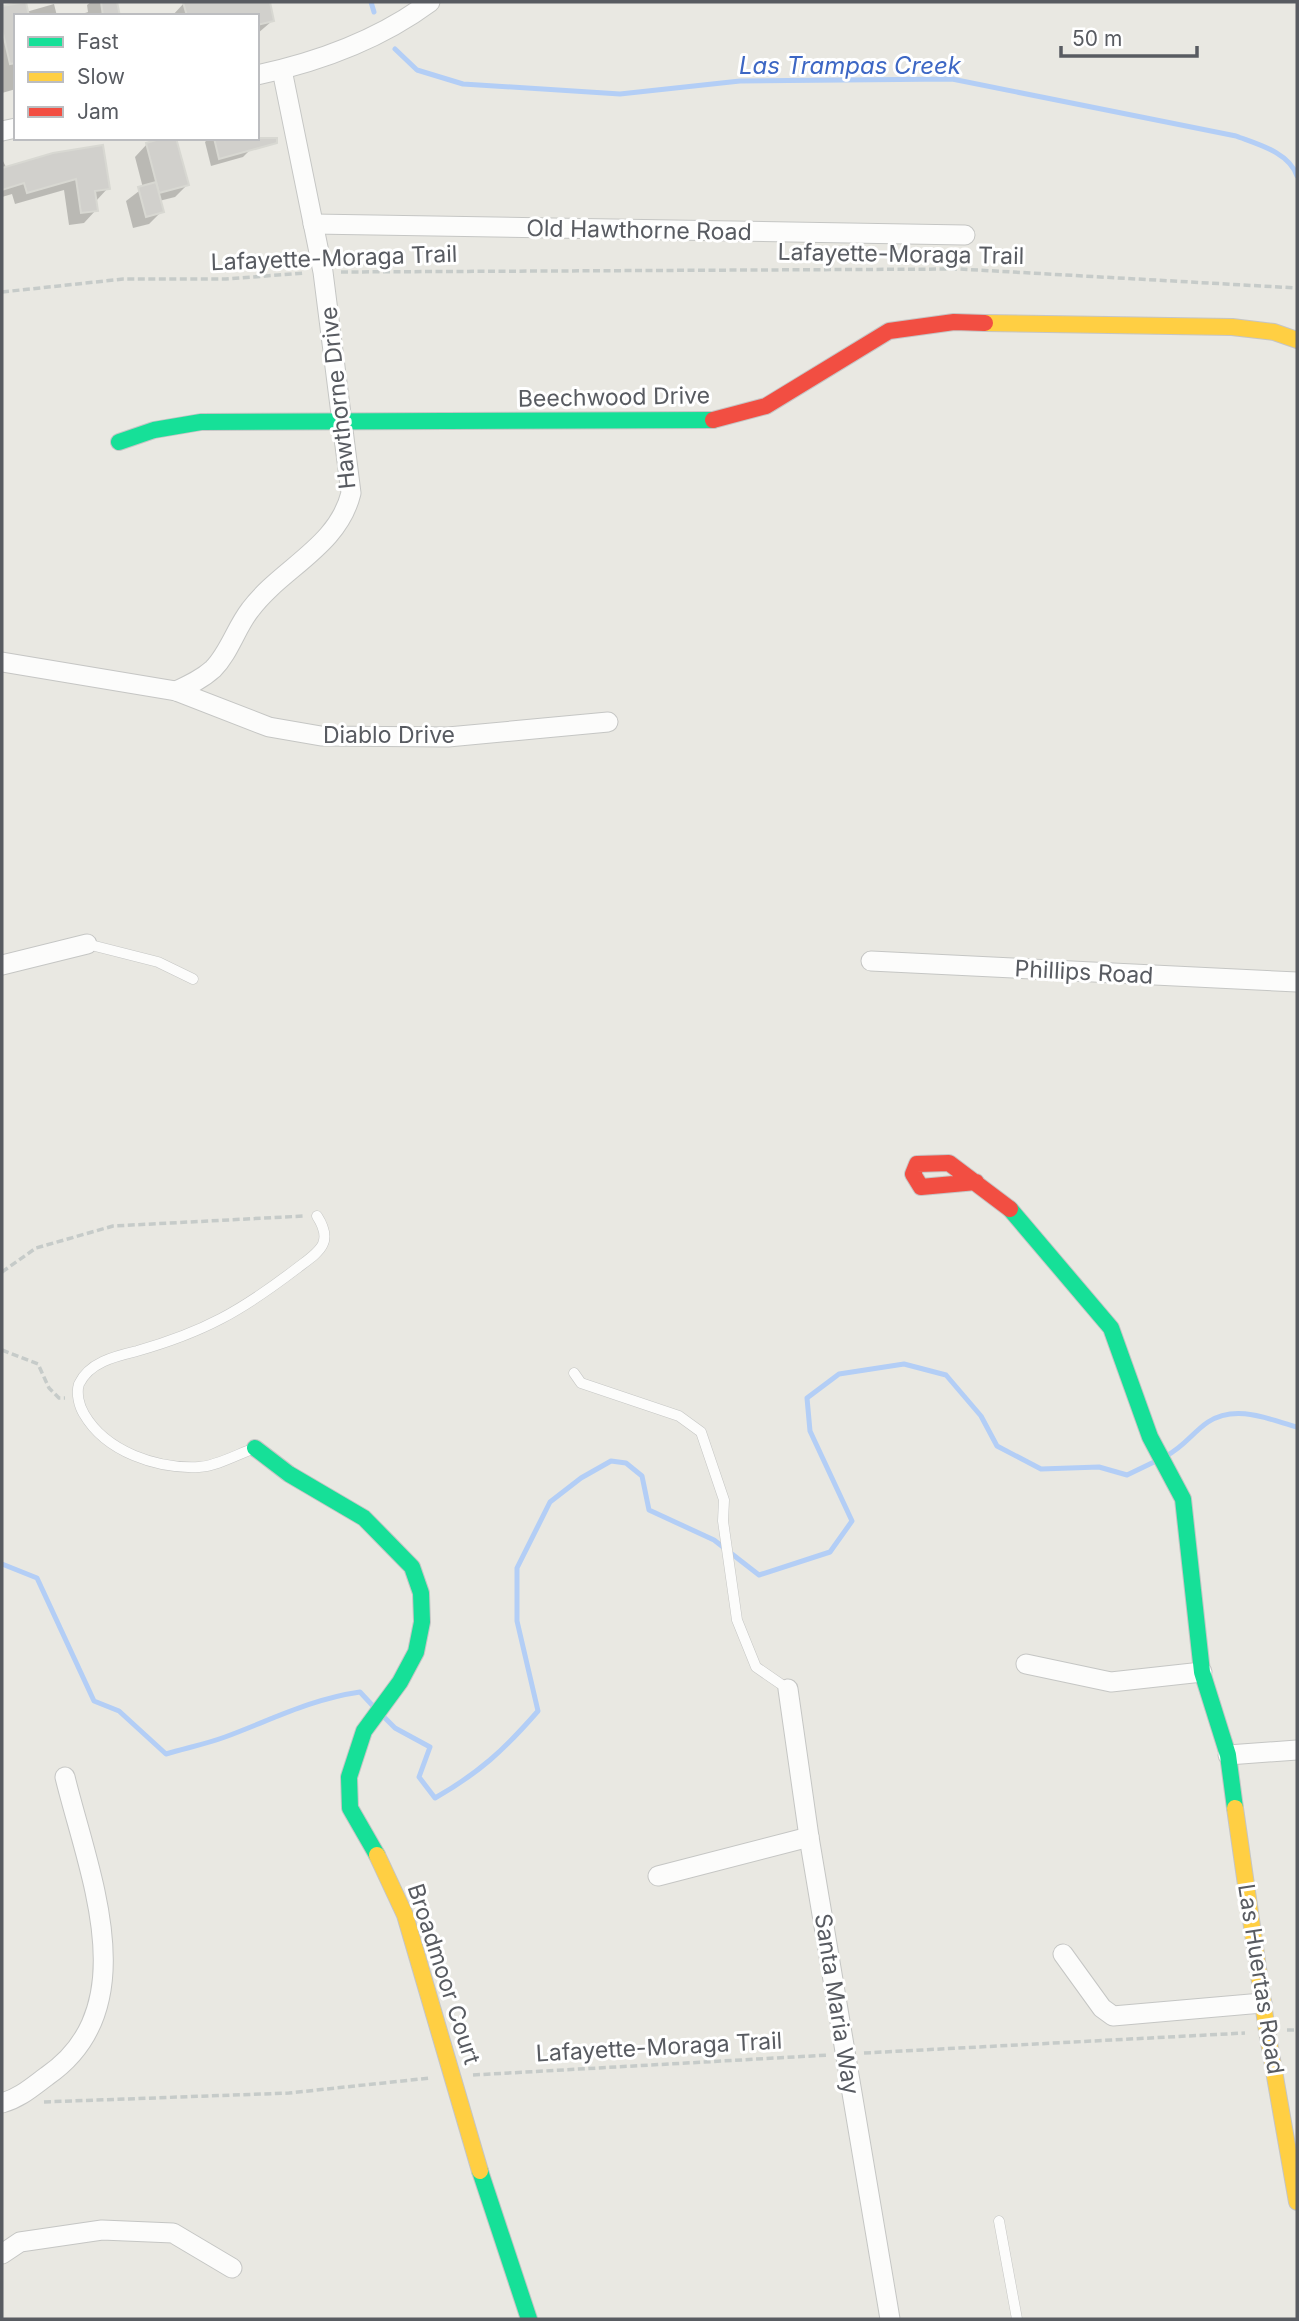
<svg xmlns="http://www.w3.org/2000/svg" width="1299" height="2321" font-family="Inter,sans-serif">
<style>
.shadow{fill:#0003}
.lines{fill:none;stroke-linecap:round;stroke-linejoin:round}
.stream{stroke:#b3cef6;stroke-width:5}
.building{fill:#d1d0cc;stroke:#d8d8d2;stroke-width:2}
.lane-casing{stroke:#c5c6c4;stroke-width:11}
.street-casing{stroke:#c5c6c4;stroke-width:21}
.fast-casing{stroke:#c5c5c5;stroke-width:18}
.slow-casing{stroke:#c5c5c5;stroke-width:18}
.jam-casing{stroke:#c5c5c5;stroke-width:18}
.path{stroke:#c6cbc9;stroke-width:3.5;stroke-dasharray:7 3.5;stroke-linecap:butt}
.lane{stroke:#fcfcfb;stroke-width:10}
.street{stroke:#fcfcfb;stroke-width:19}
.fast{stroke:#16e098;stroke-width:16}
.slow{stroke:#ffcf43;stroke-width:16}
.jam{stroke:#f24e42;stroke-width:16}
.labels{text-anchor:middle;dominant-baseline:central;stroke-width:6;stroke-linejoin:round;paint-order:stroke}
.street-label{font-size:23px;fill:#585b61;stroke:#fff}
.water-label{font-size:24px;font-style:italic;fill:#3d67c4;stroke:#fff}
</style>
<rect width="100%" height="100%" fill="#e9e8e2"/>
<!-- shadow -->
<g class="shadow">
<path d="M91,2H115L118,16H76L88,12L87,5Z"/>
<path d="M189,2H268L272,21L257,34V16H172L184,3Z"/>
<path d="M24,3L26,12L54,4L57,16H16V89L2,93V8Z"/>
<path d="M209,138H248L251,149L243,157L211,166L205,142Z"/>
<path d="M147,144L187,185L175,197L159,201L162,211L149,224L133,228L126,201L143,188L135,157Z"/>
<path d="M53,155L108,188L96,201V210L84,223L69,225L64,190L15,204L12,194L2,197V159L7,169Z"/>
</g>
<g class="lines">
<!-- stream -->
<g class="stream">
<path d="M371,2L374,12"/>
<path d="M395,49L417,70L463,84L620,94L740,81L952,79L1236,136C1257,144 1289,152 1297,176"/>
<path d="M1166,1456C1184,1447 1193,1432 1208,1422C1236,1404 1268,1419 1297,1427"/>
<path d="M2,1564L37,1578L94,1701L119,1711L166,1754C186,1748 206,1744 225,1737C271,1720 311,1699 360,1692L373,1706"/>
<path d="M385,1718L395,1728L430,1747L419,1777L435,1798C479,1773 504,1750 538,1711L517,1621V1568L550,1502L581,1478L611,1461L626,1463L642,1476L649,1510L714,1540L759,1575L830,1552L852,1521L810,1431L807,1398L839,1374L904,1364L946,1375L981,1416L997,1446L1041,1469L1099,1467L1127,1475L1154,1462"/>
</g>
</g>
<!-- building -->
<g class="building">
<path d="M26,2L29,16H16V63L10,64L2,29V6Z"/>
<path d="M101,2H117L120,16H103Z"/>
<path d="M183,2H270L274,21L257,25V16H187Z"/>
<path d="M163,138H176L189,185L159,193L146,143Z"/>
<path d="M214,138H277V143L219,159Z"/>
<path d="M103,145L110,189L95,191L98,211L81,213L76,179L27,193L24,183L2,190V168L53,153Z"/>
<path d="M156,182L164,212L146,217L138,187Z"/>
</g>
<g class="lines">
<defs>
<g id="lane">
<path d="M87,944L158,962L193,979"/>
<path d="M574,1373L581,1383L679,1416L701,1432L724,1500L723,1521L737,1620L756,1667L788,1689"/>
<path d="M255,1448C238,1454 217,1466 199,1467C157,1469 106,1452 84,1414C79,1406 76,1393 79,1384C89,1362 116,1356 137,1351C204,1332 241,1311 296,1269C318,1252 335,1244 317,1216"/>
<path d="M999,2221L1017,2319"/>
</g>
<g id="street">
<path d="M257,75C318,62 380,39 430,2"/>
<path d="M2,131L16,128"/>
<path d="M313,224L965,235"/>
<path d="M2,662L176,691L269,727L321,736L448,737L608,722"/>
<path d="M176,691C189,685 202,679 213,669C229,653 236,628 250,610C281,568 338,547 351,493L323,272L282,70"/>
<path d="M871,961L1297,982"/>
<path d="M2,965L87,944"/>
<path d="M1026,1664L1111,1682L1202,1672"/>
<path d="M788,1689L809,1837L890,2319"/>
<path d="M1228,1755L1297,1750"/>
<path d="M658,1876L809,1837"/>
<path d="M1063,1954L1102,2008L1113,2016L1262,2003"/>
<path d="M2,2103C20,2098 32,2087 47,2076C147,2007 88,1872 65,1777"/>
<path d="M2,2254L20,2242L102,2230L173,2233L232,2268"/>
</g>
<g id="fast">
<path d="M119,442L154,430L201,422L713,420"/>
<path d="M1010,1209L1111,1328L1150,1437L1183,1499L1202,1672L1228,1755L1235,1808"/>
<path d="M255,1448L289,1474L364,1518L412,1567L421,1593L422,1622L416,1652L400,1682L364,1731L349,1777L350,1808L377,1855"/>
<path d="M480,2171L529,2319"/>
</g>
<g id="slow">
<path d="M985,323L1232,327L1274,332L1297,340"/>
<path d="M1235,1808L1267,2031L1297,2202"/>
<path d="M377,1855L405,1915L480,2171"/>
</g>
<g id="jam">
<path d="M713,420L766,406L889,331L954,322L985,323"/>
<path d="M976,1182L921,1187L913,1174L917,1164L949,1163L1010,1209"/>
</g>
</defs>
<!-- lane casing -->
<use href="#lane" class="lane-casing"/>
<!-- street casing -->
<use href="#street" class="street-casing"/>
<!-- fast casing -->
<use href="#fast" class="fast-casing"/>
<!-- slow casing -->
<use href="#slow" class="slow-casing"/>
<!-- jam casing -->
<use href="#jam" class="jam-casing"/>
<!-- path -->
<g class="path">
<path d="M341,272L959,269L1297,288"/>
<path d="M2,292L123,279H226L305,273"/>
<path d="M2,1272L36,1248L113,1226L304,1216"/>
<path d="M2,1350L38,1364L49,1388L59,1398H65"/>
<path d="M1287,2030H1297"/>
<path d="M864,2053L1245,2033"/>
<path d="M473,2075L829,2055"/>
<path d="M44,2102L289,2093L430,2078"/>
</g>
<!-- lane -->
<use href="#lane" class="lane"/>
<!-- street -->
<use href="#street" class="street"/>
<!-- fast -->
<use href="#fast" class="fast"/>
<!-- slow -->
<use href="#slow" class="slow"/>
<!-- jam -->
<use href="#jam" class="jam"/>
</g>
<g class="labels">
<!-- street labels -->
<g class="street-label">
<text transform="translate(639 230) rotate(1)">Old Hawthorne Road</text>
<text transform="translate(901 254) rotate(1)">Lafayette-Moraga Trail</text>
<text transform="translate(334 258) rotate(-2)">Lafayette-Moraga Trail</text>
<text transform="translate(614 397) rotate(-1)">Beechwood Drive</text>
<text transform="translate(338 398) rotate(-96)">Hawthorne Drive</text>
<text x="389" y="735">Diablo Drive</text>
<text transform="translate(1084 972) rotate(3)">Phillips Road</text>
<text transform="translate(444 1974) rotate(72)">Broadmoor Court</text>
<text transform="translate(1261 1979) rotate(81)">Las Huertas Road</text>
<text transform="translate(837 2004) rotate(81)">Santa Maria Way</text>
<text transform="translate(659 2047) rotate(-3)">Lafayette-Moraga Trail</text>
</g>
<!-- water labels -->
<g class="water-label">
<text x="850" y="65">Las Trampas Creek</text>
</g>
</g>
<!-- border -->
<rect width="1299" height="2321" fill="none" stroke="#585b61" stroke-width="7"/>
<!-- legend -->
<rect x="14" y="14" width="245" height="126" fill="#ffffff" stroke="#bcbdc0" stroke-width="2"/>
<rect x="28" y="37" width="35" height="10" fill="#16e098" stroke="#bcbdc0" stroke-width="2"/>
<text x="77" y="49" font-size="21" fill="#585b61">Fast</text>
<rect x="28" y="72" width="35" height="10" fill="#ffcf43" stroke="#bcbdc0" stroke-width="2"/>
<text x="77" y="84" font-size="21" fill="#585b61">Slow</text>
<rect x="28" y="107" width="35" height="10" fill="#f24e42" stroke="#bcbdc0" stroke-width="2"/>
<text x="77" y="119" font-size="21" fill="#585b61">Jam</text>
<!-- scale -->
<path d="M1061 46v10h136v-10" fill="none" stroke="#585b61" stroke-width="3.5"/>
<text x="1072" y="46" font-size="21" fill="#585b61" stroke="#ffffff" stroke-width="5" paint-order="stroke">50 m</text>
</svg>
